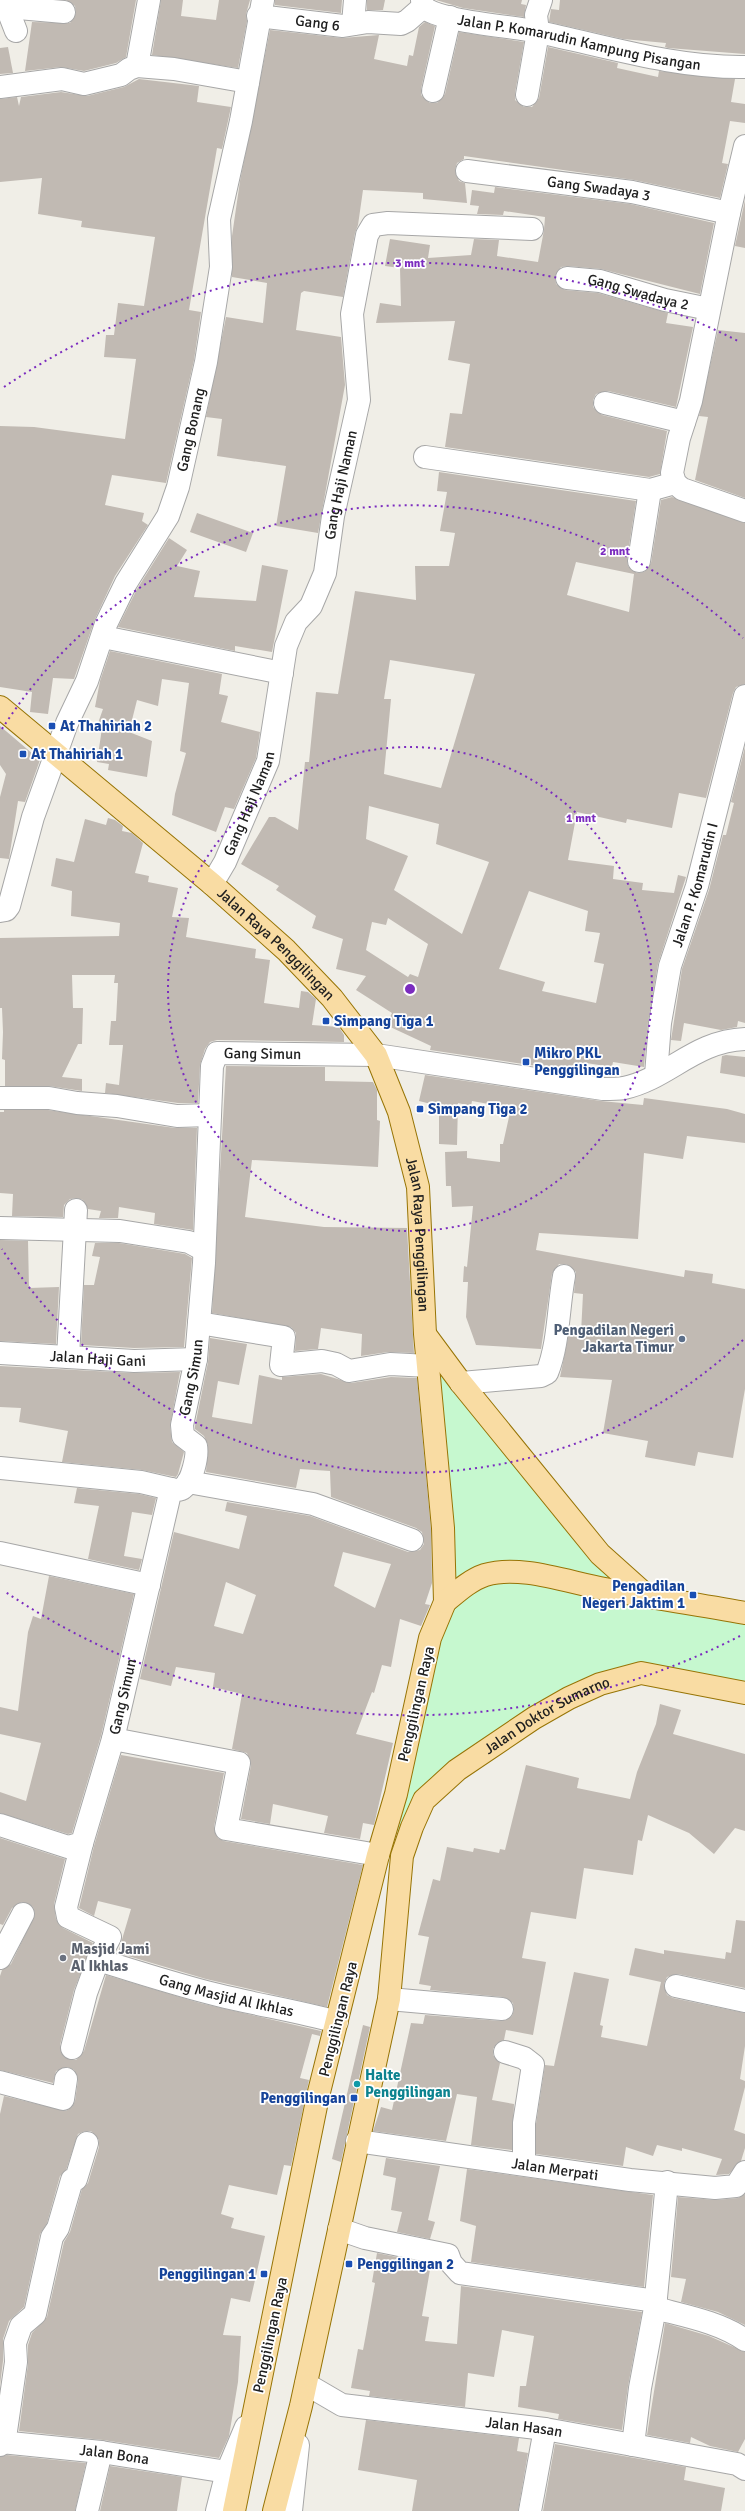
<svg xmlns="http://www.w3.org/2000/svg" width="745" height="2511" font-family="Signika,sans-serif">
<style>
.park{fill:#c6f8cf}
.building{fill:#c1bab3;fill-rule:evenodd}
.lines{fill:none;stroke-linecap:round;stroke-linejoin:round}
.minor-casing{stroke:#a7a7a7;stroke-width:24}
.major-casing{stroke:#977405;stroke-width:24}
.minor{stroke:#fff;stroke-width:22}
.major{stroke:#f9dca3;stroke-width:22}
.ring{fill:none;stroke:#7b2cbf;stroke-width:2;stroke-dasharray:2 4}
.transit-dot{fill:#1a4fb4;stroke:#fff;stroke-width:1.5}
.service-dot{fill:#5c6f8a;stroke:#fff;stroke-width:1.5}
.worship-dot{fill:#6b7280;stroke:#fff;stroke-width:1.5}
.culture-dot{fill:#0f9aa8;stroke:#fff;stroke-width:1.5}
.labels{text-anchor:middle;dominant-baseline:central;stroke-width:3.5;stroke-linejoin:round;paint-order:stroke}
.street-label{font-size:15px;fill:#202020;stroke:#fff}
.transit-label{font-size:15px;font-weight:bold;fill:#164399;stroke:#fff;text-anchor:start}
.service-label{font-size:15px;font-weight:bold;fill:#4e5e75;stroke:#fff;text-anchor:end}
.worship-label{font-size:15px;font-weight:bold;fill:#5b616d;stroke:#fff;text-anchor:start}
.culture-label{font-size:15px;font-weight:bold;fill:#0d838f;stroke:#fff;text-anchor:start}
.centre{fill:#7b2cbf;stroke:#fff;stroke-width:2}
.ring-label{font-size:12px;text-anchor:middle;font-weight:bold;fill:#7b2cbf;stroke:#fff;stroke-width:3.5;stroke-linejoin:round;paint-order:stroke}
</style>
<rect width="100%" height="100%" fill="#f0eee7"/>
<!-- park -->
<path class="park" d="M425,1334L648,1597L745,1613V1693L641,1673L600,1684L424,1800L378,1855L445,1602Z"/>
<!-- building -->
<g class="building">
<path d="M66,0H136L126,57L116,63L84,71L61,67L25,71L32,22L70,23L76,13L75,6Z"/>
<path d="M161,0H183L181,16L216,20L219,0H250L246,14L247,21L238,68L152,55Z"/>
<path d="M275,0H342L341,13L275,5Z"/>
<path d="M367,0H385L383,10H367Z"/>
<path d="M436,0H522L521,4L526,5L524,17L463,8Z"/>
<path d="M560,0H745V54L668,48L665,47L666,43L623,39L549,22L551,9L559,10Z"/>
<path d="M425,22L435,26L421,89V95L430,103H437L445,94L459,32L524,42L515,93V100L524,107H532L539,98L548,47L618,63L617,68L658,77L659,71L735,79L731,102L745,104V123L730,121L722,163L728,164L720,198L634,180L464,156V159L457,163L455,170L459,181L465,183L467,203L423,199V193L363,190L358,225L355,233L343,297L304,291L301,293L296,330L341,337L345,385L318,533L276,526L286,466L217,456L222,419L206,417L226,317L263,323L267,283L232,277V236L240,181L270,30L342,38L379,35L374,59L407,66L409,55L413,56L419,27Z"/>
<path d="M8,47L13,73L0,74V48Z"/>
<path d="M139,79L199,86L197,102L231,107L222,149L217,148L189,310L201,312L194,360L166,483L112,475L105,505L144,513L142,521L148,525L115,576L95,619L74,679L53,678L48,714L30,712L32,692L0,687V426L34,427L125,439L136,359L104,357L106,335H114L118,303L144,306L155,237L81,227L82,221L38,214L42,178L0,182V99L17,97L19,106L21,97L61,92L87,96L124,87Z"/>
<path d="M495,187L630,204L714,223L700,294L601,269L568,266L561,267L555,276L556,284L565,290L598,293L668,313L666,323L693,327L676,407L608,391L596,394L593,400V407L602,415L667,431L660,474L649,477L445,447L450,413L462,414L470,364L448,360L455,321L376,323L380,303L401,306L400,268L385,266L390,239L430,245L428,258L471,255L474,239L499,240L497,256L538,262L544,230L545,217L504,211L503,215L477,214L479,206L470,205L472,190L494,193Z"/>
<path d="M745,200V248L735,246Z"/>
<path d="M718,330L745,333V498L695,480L708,417L699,416Z"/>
<path d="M439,472L636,501L627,559L628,566L637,573L644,572L651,563L661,500L672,497L745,523V684L736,687L733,693L706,798L679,793L672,828L627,819L626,823L577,812L568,860L614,866L613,879L643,883L642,890L674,893L678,875L686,877L658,964L648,1022L644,1067L613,1062L612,1067L586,1063L584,1073L430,1050L431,1046L386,1025L392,1013L356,990L366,976L336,969L343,939L312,928L316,916L276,890L279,886L241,864L269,817H275L298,830L305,762H309L316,692L338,694L355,591L416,600L415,566H449L455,533L440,531L447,492L437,491ZM576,562L634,574L629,612L567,595ZM390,660L475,674L441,788L384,774L391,699H384ZM369,806L439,824L436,844L489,862L462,934L394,890L408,856L366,839ZM529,891L588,911L585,931L600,933L594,962L604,964L596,1003L542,991L545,982L499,969ZM388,918L428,944L418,977L410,974L408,977L366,950L372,922L386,925Z"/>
<path d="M197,513L253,533L246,552L190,532Z"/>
<path d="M169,538L187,550L177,566L200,571L194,597L256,601L262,565L288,570L272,652L235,646V651L118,627L137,589Z"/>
<path d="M110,651L222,674L219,694L228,696L221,722L260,732L256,758L234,809L225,807L216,832L172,815L175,794L186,753L180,751L189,683L162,679L158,706L137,700L129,732L152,741L147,777L108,770L109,764L97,762L102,728L97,726L103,709L95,707L100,681Z"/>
<path d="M0,726L40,760L25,802L18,801L9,859L0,858V797L6,774L0,765Z"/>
<path d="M745,747V1023L738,1021L737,1027L721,1030L684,1023L681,1041L671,1040L682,969L709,890L723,835H726L734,803L731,802Z"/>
<path d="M108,818L115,820L123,826L122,831L132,833L143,843L135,873L149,876L148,882L178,888L172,917L189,918L186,937L256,949L255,958L270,960L264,1003L299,1008L301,991L308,992L316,999L312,1025L339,1027L344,1035V1042L217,1040L210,1042L205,1049L200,1065L198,1103H178L105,1093L106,1083L119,1085L123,1045H109L111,1021H116L118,983H114L115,975H72L73,1008H83L82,1044H78L62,1077L82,1079V1091L49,1086H5V1060L2,1059L3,1032L2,1008H0V938L119,936L120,923L71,916L72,891L51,886L56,858L74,862L85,819L106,825Z"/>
<path d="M726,1055L745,1057V1077L720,1073L722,1056Z"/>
<path d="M226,1066L325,1067V1081L373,1082L377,1090V1120L380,1121L378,1167L252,1160L245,1217L324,1227L407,1228L414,1353L388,1352L361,1356L362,1334L321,1328L318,1349L295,1351L296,1333L291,1327L212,1313Z"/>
<path d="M425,1075L601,1101L643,1105L644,1098L727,1109L745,1114V1143L687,1136L683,1159L644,1153L638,1239L539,1233L536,1250L684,1277L685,1270L713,1274L712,1283L745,1289V1389L733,1458L698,1452L695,1466L645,1457L648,1441L603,1433L612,1380L560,1377L569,1333H581L583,1294L574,1293L576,1272L566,1264H559L552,1274L541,1349L476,1345L466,1317L468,1282H463L464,1266L467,1267L473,1206L452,1207L451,1186H446L445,1152L467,1151V1158L500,1162V1144H503L511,1108L472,1101L471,1106L458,1103L457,1145L439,1144V1106L419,1101Z"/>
<path d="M4,1110H48L175,1128H197L193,1230L154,1224L155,1213L119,1207L118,1218H99L101,1211L88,1209L83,1200L77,1198L70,1199L64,1205L63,1217L12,1216L13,1194L0,1193V1112H4Z"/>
<path d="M0,1240L28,1241L29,1288L59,1287L56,1344L0,1341Z"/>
<path d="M95,1243H119L185,1254L192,1258L184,1347L134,1348L81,1345L84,1285H94L100,1257L92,1256Z"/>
<path d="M210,1338L247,1344L239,1385L218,1381L212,1417L252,1424L259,1375L282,1380V1377L321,1374L351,1383L391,1377L417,1378L431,1529L432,1583L425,1604L430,1605L421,1626L400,1619L391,1667L382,1665L374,1693L372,1692L356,1734L393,1743L374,1825L363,1823L360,1839L324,1833L328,1816L273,1804L270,1824L241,1819L251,1765L247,1753L232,1749L242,1694L213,1687L215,1673L176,1667L171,1686L140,1679L174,1532L239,1549L247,1516L225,1511L227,1502L310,1516L408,1552L420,1550L424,1544L422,1532L416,1528L331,1497L330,1471L300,1469L296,1488L206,1472L208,1445L204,1436L195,1429V1426L208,1362ZM343,1552L391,1564L375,1608L334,1586ZM226,1582L256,1595L243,1634L214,1626Z"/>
<path d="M0,1366L133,1373L180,1372L170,1426L172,1442L184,1452L178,1474L176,1477L142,1470L62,1462L68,1431L19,1422L21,1408L0,1407Z"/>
<path d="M77,1488L139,1494L156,1498L152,1515L132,1512L124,1556L142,1559L139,1570L88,1559L99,1506L74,1503Z"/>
<path d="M49,1576L134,1594L101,1736L72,1833L68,1834L0,1813V1792L26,1801L41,1743L0,1734V1707L18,1711L28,1632L33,1616L41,1619Z"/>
<path d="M660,1704L681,1710L673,1734L745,1754V1831L735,1828L714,1854L689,1833L648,1815L642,1841L638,1840L633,1875L584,1868L576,1919L531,1912L522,1958L546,1962L533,2035L506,2030L504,2040L497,2043L493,2049V2055L500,2063L492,2100L514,2104L512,2150L471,2145L477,2097L457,2094L446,2141L373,2131L381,2107L392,2110L411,2023L423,2024L425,2015L501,2021L512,2016L514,2010L513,2003L503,1997L430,1990L431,1986L419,1984L429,1937L418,1935L433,1879L440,1881L447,1847L473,1852L474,1848L499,1853L500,1849L505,1850L526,1765L579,1778L577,1788L630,1799L637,1772L656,1724Z"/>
<path d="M121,1755L224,1773L214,1827L218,1838L224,1841L363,1865L327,2007L206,1979L118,1953L131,1909L98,1901L94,1916L79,1908L94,1846Z"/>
<path d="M0,1838L65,1859L54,1904L56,1919L63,1928L93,1943L74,1990L60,2045L64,2057L76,2060L84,2051L106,1975L200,2003L321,2031L320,2036L312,2034L300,2078L309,2080L291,2166L284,2165L277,2195L229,2185L221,2214L234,2218L231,2228L265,2236L250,2302L231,2298L223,2335L241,2336L238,2382L229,2436L219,2458L103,2440L19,2431L28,2364V2345L32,2333L47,2317L64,2242L70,2232L82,2189L88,2183L99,2147V2140L91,2131H85L78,2134L66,2170L60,2176L47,2223L40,2234L24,2307L9,2321L3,2339V2361L0,2385V2114L4,2096L66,2111L72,2107L75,2101L78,2080L74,2070L67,2067L56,2071L53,2083L0,2070V1976L2,1970L11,1964L35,1914L33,1907L22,1902L12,1908L3,1925L0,1924Z"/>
<path d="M736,1920L745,1921V1988L678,1974L667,1977L664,1984L667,1995L673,1998L745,2013V2046L740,2079L745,2081V2087L734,2130L745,2134V2148L741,2161L729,2174L716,2175L722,2159L682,2148V2151L657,2145L653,2156L626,2147L623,2166L536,2154V2124L545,2065L554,2066L574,1972L609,1979L600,2025L603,2026L601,2037L647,2046L661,1982L629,1975L635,1948L664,1954V1950L725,1959L726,1952L731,1953Z"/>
<path d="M363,2025L370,2027L341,2162L332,2159Z"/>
<path d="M386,2158L440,2166L428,2220L435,2222L430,2239L397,2232L402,2212L391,2210L396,2178L383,2175Z"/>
<path d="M467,2169L653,2195L644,2287L471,2262L476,2226L460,2221Z"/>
<path d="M745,2194V2325L718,2312L681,2302L686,2279L671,2277L678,2197L716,2200L738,2198Z"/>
<path d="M377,2253L431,2264L422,2316L429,2317L425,2341L457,2344L461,2286L642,2312L628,2386L622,2430L558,2419L559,2414L518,2407L520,2386H526L534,2336L502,2330L494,2377L468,2373L465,2407L369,2396L370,2391L351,2388L358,2349L363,2350L366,2334L375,2283L372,2282Z"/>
<path d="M665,2323L709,2336L745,2352V2439L738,2452L710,2446L691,2437L690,2443L647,2435Z"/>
<path d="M366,2420L519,2438L517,2451L528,2453L518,2511H412L417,2480L358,2470Z"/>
<path d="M555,2444L686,2467L684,2480L725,2488L721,2511H543Z"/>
<path d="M7,2455L86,2463L75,2511H0V2457Z"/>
<path d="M110,2466L182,2477L177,2511H100Z"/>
</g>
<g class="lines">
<defs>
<g id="minor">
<path d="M4,0L16,31"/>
<path id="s1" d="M422,0L423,7C441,22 512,26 538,32C606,46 674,68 745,67"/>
<path d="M7,7L64,12"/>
<path id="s2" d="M258,16L343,26L368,22L401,24L407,21L423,7"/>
<path d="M353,24L355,0"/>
<path d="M137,66L149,0"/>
<path d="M0,87L62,79L84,84L121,75L129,69L137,66L174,69L248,82"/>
<path d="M433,91L450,17"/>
<path d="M527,95L538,32L536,15L541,0"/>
<path d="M745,146L729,213L691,401L679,438L672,473L675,483L682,489L745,511"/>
<path id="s3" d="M467,171L632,192L729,213"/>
<path id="s4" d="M567,278L600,281L665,300L709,309"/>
<path d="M605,403L684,422"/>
<path d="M425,457L650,490L675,483"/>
<path d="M639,561L650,490"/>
<path d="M103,637L282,673"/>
<path id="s5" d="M212,884L225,862L268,761L286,646L296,622L311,606L325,573L333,516L359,400L352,314L367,235L373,225L388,223L532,229"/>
<path id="s6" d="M0,911L6,910L9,906L33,817L67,723L87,681L106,624L126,583L168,516L178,487L206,362L221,267L219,219L241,121L263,0"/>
<path id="s7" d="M656,1075L660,1023L670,966L697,886L745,696"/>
<path d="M0,1098H49L77,1103L117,1106L177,1116L210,1115"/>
<path d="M0,1228L120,1231L189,1242L204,1250"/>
<path d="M199,1323L284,1337L281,1365L322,1361L336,1364L349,1371L390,1364L429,1366"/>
<path id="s8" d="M0,1353L134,1361L196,1359"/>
<path d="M68,1357L76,1210"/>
<path d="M461,1383L541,1376L547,1373C559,1343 558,1308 564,1276"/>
<path d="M0,1468L141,1482L171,1489"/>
<path d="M188,1482L313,1504L412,1540"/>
<path d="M0,1553L149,1585"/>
<path d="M113,1739L239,1763L226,1829L378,1855"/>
<path id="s9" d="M0,1825L68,1847L82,1843L113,1739L171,1489C175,1490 180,1491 183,1488C192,1482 198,1456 196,1446L183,1436L182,1425L196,1359L204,1263L212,1066L217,1053L376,1055L603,1089C610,1089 617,1089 624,1088C669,1078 694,1041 745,1039"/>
<path id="s10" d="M82,1843L66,1907L68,1917L110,1937L98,1960C138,1972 177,1985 218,1995C258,2005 298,2011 337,2022"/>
<path d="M0,1958L23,1914"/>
<path d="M676,1986L745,2001"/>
<path d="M389,1999L502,2009"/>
<path d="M72,2048L86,1993L98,1960"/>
<path d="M505,2052L524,2058L533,2065L524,2123V2164"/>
<path d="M0,2082L63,2099L66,2079"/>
<path id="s11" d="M357,2141L630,2180L715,2188L736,2186L745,2172"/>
<path d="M339,2229L365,2238L448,2255L451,2263L460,2273L656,2301"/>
<path d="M655,2308C685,2316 719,2322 745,2340"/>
<path id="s12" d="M306,2384L342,2405L545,2429L737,2464L745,2469"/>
<path id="s13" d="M0,2442L101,2452L227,2472"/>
<path d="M0,2445L6,2431L16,2362L15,2343L21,2326L35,2314L52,2237L58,2228L72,2180L76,2179L87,2143"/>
<path d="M633,2445L640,2388L655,2308L667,2182"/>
<path d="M87,2511L101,2452"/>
<path d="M217,2511L227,2472L246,2427"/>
<path d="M291,2511L298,2445"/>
<path d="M530,2511L545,2429"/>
</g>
<g id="major">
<path id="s14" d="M0,707L212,884L286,950L332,998L376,1055L399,1112L418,1187L425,1334L443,1528L445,1602L430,1638L396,1794L378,1855L318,2096L234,2511"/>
<path d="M427,1337L461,1383L600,1554L648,1597"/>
<path d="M445,1602C457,1592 470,1580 485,1575C520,1564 570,1583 605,1589C651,1598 698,1604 745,1613"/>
<path id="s15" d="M274,2511L301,2406L389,1999L402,1856L412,1827L424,1800L457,1770L534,1718L569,1698L600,1684L641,1673L745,1693"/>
</g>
</defs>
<!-- minor casing -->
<use href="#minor" class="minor-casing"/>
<!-- major casing -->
<use href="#major" class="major-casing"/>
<!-- minor -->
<use href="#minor" class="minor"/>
<!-- major -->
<use href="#major" class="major"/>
</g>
<!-- distance rings -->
<g class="ring">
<circle cx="410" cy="989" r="242"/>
<path d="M743 1340A484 484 0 0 1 2 1249M2 729A484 484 0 0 1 743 638"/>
<path d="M740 1636A726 726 0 0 1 4 1591M4 387A726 726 0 0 1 740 342"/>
</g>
<!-- markers -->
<g class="transit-dot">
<rect x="48" y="722" width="8" height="8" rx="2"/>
<rect x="19" y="750" width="8" height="8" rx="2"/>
<rect x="322" y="1017" width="8" height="8" rx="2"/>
<rect x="522" y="1058" width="8" height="8" rx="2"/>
<rect x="416" y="1105" width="8" height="8" rx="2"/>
<rect x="689" y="1591" width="8" height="8" rx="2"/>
<rect x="350" y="2094" width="8" height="8" rx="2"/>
<rect x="345" y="2260" width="8" height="8" rx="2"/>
<rect x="260" y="2270" width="8" height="8" rx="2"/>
</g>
<circle class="service-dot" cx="682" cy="1339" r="4"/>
<circle class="worship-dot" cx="63" cy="1958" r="4"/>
<circle class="culture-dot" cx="357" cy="2084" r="4"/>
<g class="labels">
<!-- street labels -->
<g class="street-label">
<text stroke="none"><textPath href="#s2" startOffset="60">Gang 6</textPath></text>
<text stroke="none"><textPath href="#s1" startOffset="168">Jalan P. Komarudin Kampung Pisangan</textPath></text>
<text stroke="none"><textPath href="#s3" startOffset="133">Gang Swadaya 3</textPath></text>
<text stroke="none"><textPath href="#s4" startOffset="73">Gang Swadaya 2</textPath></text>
<text stroke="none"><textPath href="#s6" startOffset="524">Gang Bonang</textPath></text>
<text stroke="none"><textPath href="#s5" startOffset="425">Gang Haji Naman</textPath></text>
<text stroke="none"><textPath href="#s5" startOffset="89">Gang Haji Naman</textPath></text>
<text stroke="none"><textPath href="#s7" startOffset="195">Jalan P. Komarudin I</textPath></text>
<text stroke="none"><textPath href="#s14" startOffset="364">Jalan Raya Penggilingan</textPath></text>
<text stroke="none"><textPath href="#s9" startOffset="957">Gang Simun</textPath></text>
<text stroke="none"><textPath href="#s14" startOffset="700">Jalan Raya Penggilingan</textPath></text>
<text stroke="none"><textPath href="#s8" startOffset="98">Jalan Haji Gani</textPath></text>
<text stroke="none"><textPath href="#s9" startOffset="585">Gang Simun</textPath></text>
<text stroke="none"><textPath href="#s9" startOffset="238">Gang Simun</textPath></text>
<text transform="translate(416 1704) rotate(-77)">Penggilingan Raya</text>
<text stroke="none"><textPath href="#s15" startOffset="879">Jalan Doktor Sumarno</textPath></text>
<text stroke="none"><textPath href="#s10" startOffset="282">Gang Masjid Al Ikhlas</textPath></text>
<text transform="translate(338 2019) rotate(-76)">Penggilingan Raya</text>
<text stroke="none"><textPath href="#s11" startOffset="200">Jalan Merpati</textPath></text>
<text transform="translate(270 2335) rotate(-78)">Penggilingan Raya</text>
<text stroke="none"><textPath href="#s12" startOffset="225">Jalan Hasan</textPath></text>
<text stroke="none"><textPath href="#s13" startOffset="115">Jalan Bona</textPath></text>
</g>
<!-- transit labels -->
<g class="transit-label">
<text x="60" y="726">At Thahiriah 2</text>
<text x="31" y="754">At Thahiriah 1</text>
<text x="334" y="1021">Simpang Tiga 1</text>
<text x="534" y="1053">Mikro PKL<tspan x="534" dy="17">Penggilingan</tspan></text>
<text x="428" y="1109">Simpang Tiga 2</text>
<text x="685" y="1586" text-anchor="end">Pengadilan<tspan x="685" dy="17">Negeri Jaktim 1</tspan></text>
<text x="346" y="2098" text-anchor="end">Penggilingan</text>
<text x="357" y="2264">Penggilingan 2</text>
<text x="256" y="2274" text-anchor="end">Penggilingan 1</text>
</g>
<!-- service labels -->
<g class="service-label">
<text x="674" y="1330">Pengadilan Negeri<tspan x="674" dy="17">Jakarta Timur</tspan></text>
</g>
<!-- worship labels -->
<g class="worship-label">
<text x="71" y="1949">Masjid Jami<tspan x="71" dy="17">Al Ikhlas</tspan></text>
</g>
<!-- culture labels -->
<g class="culture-label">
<text x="365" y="2075">Halte<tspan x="365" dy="17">Penggilingan</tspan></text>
</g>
</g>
<circle cx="410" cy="989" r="6" class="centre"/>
<g class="ring-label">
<text x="410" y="267">3 mnt</text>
<text x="615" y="555">2 mnt</text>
<text x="581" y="822">1 mnt</text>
</g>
</svg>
